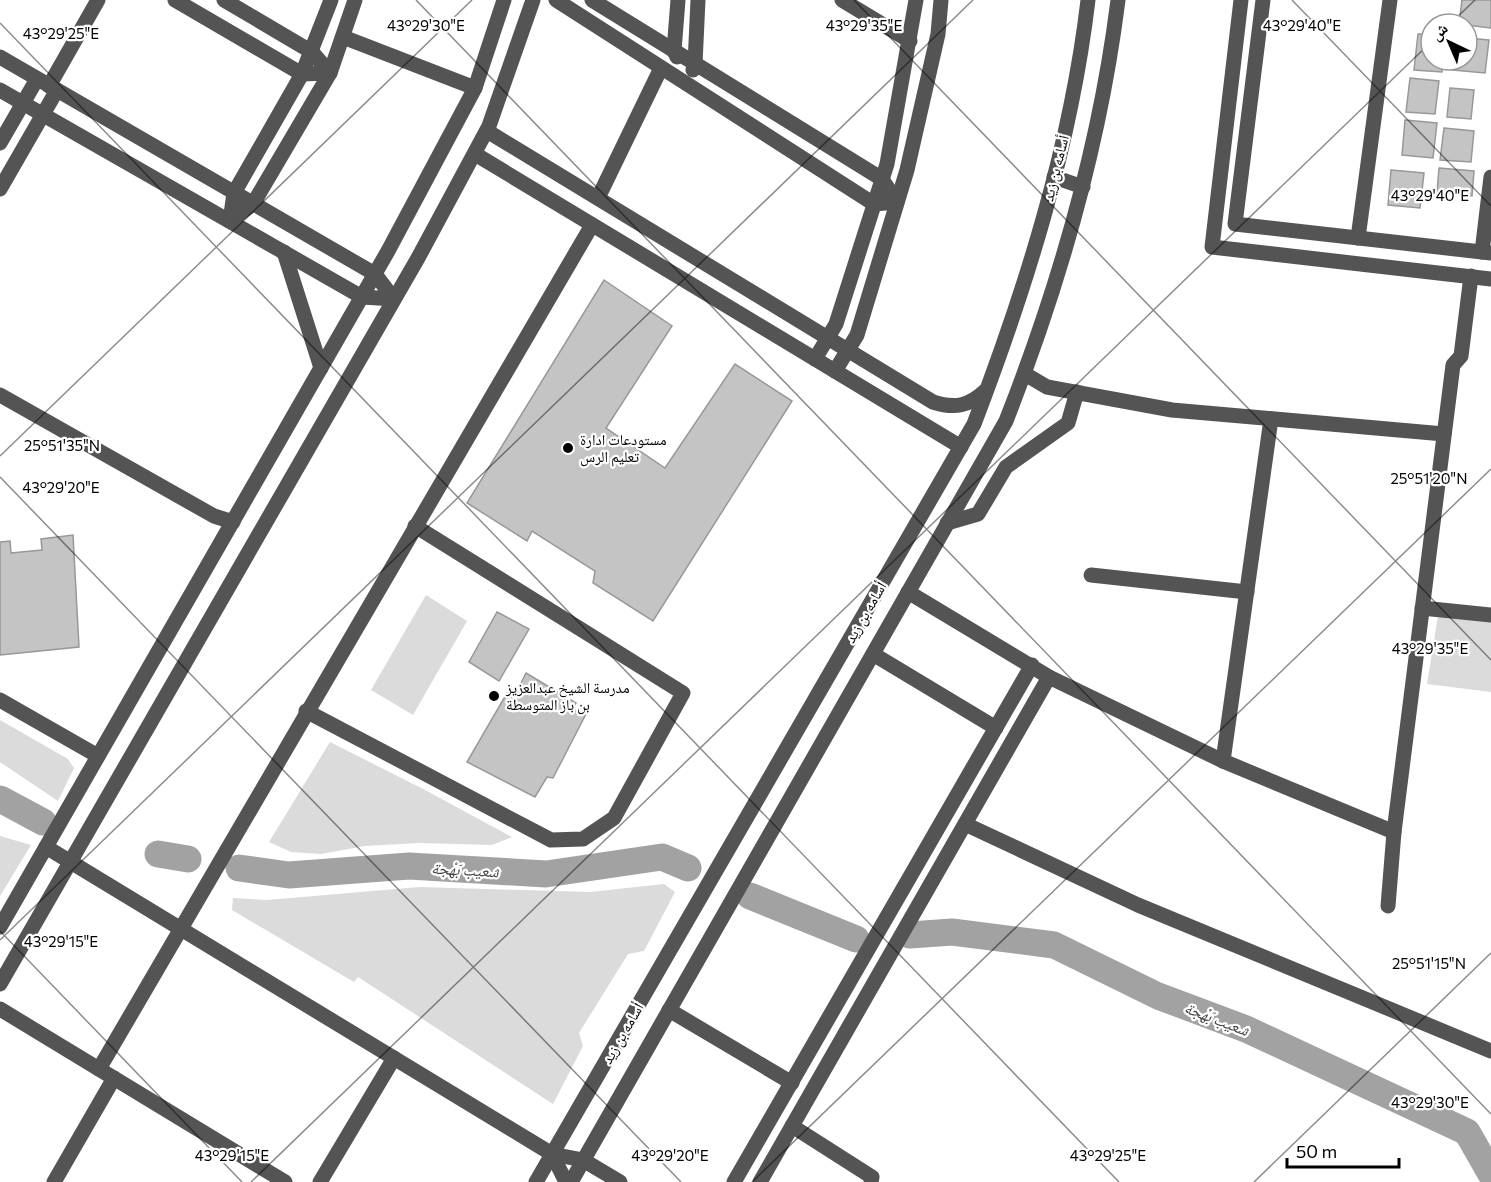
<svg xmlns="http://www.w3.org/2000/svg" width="1491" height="1182" font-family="Commissioner,'Noto Naskh Arabic',sans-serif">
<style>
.green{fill:#dbdbdb}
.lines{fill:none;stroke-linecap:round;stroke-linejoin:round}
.river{stroke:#a2a2a2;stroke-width:27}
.building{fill:#c4c4c4;stroke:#989898;stroke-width:1.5}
.minor{stroke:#545454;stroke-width:15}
.ticks{fill:none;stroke:#000;stroke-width:1.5;stroke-opacity:0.45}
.poi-dot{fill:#000;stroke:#fff;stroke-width:2}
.labels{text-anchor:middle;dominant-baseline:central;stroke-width:4.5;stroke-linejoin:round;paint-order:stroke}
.street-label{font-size:15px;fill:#000;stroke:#fff}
.poi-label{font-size:15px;fill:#000;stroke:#fff;text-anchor:start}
.water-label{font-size:16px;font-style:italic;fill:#434343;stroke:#fff}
.ticks-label{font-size:15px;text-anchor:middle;fill:#000;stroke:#fff;stroke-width:4.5;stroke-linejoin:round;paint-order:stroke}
</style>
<rect width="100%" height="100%" fill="#fff"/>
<!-- green -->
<g class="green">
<path d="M426,595L467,621L413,715L371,690Z"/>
<path d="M1438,616L1491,621V692L1427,684Z"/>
<path d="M0,720L68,759L74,768L58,801L0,762Z"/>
<path d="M330,742L427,791L512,837L492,845L419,843L365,846L321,854L291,852L269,842Z"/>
<path d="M0,836L31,845L0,896Z"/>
<path d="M664,884L675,892L644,951L628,954L579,1033L583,1046L553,1104L358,977L354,982L232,910L233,898L267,900L419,887L590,892Z"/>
</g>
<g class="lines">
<!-- river -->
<g class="river">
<path d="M0,799L43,822"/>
<path d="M158,854L188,859"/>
<path d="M239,868L289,875L409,866L546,874L662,857L688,868"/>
<path d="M750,896L856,939"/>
<path d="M910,935L952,932L1054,945L1158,996L1246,1029L1467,1132L1491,1174"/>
</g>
</g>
<!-- building -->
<g class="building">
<path d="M1462,0H1491V28L1459,24Z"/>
<path d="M1418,34L1431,35V60H1443L1442,72L1414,70Z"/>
<path d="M1467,38L1489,40L1485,73L1453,70L1454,60H1467Z"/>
<path d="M1410,78L1439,81L1435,114L1406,112Z"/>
<path d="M1450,88L1474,90L1471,119L1447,117Z"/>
<path d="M1405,120L1437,123L1433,158L1402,155Z"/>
<path d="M1444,128L1474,131L1471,162L1440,160Z"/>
<path d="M1439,168L1474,171L1472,196L1437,192Z"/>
<path d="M1391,170L1424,173L1420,208L1388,205Z"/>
<path d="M604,280L672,326L606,428L665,468L735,364L792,401L653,621L593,583L595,571L532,531L527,541L467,503Z"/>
<path d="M73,535L79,647L0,655V542L10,541L11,553L42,550L41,539Z"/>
<path d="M497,612L529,629L499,681L469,662Z"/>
<path d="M526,673L576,703L572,710L586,714L553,778L547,777L535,797L467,762L507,693L514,697Z"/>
</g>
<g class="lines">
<!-- minor -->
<g class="minor">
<path d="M175,0L302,74L330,73L312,52L224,0"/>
<path d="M556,0L874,204L897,202L882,179L592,0"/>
<path d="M842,0L910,41"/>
<path d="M1241,0L1212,247L1491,279"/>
<path d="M1263,0L1235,224L1491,253"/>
<path d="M343,37L475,88"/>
<path d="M0,57L375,274L394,299L362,297L0,90"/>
<path d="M677,57L674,51L678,0"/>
<path d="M693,70L695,64L698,0"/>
<path d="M49,86L98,0"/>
<path d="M487,131L933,402C955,409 969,406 985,391"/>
<path d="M0,143L37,79"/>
<path d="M475,154L961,447"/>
<path d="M1054,177L1083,187"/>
<path d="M0,189L57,90"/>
<path d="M598,198L661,68"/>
<path d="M230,221L253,204L330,73L355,0"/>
<path d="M230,221L234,193L302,74L331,0"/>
<path d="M1358,238L1390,0"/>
<path d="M284,252L321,368"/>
<path d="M1482,252L1491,177"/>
<path d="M815,359L836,324L887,164L916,0"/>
<path d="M835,371L857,335L907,170L938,34L941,0"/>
<path d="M1025,374L1047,387L1172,410L1444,434"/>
<path d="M0,395L214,516L233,522"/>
<path d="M947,523L978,514L1006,467L1068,423L1077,392"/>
<path d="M1091,575L1247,592"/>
<path d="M908,592L1049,677L1223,761L1394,832"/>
<path d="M1422,608L1491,615"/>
<path d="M873,654L996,728"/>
<path d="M0,700L98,756"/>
<path d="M306,711L551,840L583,839L614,818L683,693L415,526"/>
<path d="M1223,761L1271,419"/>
<path d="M965,824L1138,905L1491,1051"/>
<path d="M46,847L552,1154L583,1160L620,1182"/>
<path d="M1388,906L1394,832L1453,365L1461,356L1471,276"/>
<path d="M0,927L388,251L475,88L504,0"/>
<path d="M0,984L418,258L489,126L533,0"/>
<path d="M0,1009L285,1182"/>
<path d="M669,1010L792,1083"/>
<path d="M99,1069L592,225"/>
<path d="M792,1126L872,1177L871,1182"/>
<path d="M552,1154L566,1182"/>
<path d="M54,1182L114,1078"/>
<path d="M320,1182L394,1058"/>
<path d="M536,1182L974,424C1026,288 1071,145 1088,0"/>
<path d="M571,1182L1006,421C1059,286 1100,144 1118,0"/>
<path d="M734,1182L1032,665"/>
<path d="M760,1182L1049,677"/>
</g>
</g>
<!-- ticks -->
<path class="ticks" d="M416,0L1491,1114M854,0L1491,660M1292,0L1491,206M0,23L1119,1182M1450,24L1475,0M0,456L472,0M0,477L681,1182M0,931L242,1182M0,940L973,0M251,1182L1431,42M752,1182L1491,469M1254,1182L1491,953"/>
<!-- markers -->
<g class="poi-dot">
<circle cx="568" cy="448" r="6"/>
<circle cx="494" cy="696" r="6"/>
</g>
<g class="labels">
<!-- street labels -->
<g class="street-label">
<text transform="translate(1055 168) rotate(-76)">أسامه بن زيد</text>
<text transform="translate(865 612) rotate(-60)">أسامه بن زيد</text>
<text transform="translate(622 1033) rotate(-60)">أسامه بن زيد</text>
</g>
<!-- poi labels -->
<g class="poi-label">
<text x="580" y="439">مستودعات ادارة<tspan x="580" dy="17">تعليم الرس</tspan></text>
<text x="506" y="687">مدرسة الشيخ عبدالعزيز<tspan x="506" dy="17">بن باز المتوسطة</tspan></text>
</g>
<!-- water labels -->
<g class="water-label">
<text transform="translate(465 869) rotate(3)">شعيب بَهْجة</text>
<text transform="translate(1217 1018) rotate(21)">شعيب بَهْجة</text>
</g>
</g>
<g class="ticks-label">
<text x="426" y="31">43°29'30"E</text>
<text x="864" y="31">43°29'35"E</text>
<text x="1302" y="31">43°29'40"E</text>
<text x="61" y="39">43°29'25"E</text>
<text x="1430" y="201">43°29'40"E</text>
<text x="62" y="451">25°51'35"N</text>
<text x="1429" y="484">25°51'20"N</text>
<text x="61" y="493">43°29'20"E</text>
<text x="1430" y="654">43°29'35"E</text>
<text x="61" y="947">43°29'15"E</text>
<text x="1429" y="969">25°51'15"N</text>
<text x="1430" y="1108">43°29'30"E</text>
<text x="232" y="1161">43°29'15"E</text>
<text x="670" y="1161">43°29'20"E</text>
<text x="1108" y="1161">43°29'25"E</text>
</g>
<!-- north arrow -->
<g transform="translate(1449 42) rotate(316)"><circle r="28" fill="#ffffff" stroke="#999999" stroke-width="1.5"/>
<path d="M0-4.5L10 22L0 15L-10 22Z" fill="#000000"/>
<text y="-9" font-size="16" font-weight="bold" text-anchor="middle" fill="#000000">ش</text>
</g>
<!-- scale -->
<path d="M1287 1158v9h112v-9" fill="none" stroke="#000000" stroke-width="3"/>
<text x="1296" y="1158" font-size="18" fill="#000000" stroke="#ffffff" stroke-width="4.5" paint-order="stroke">50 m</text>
</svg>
